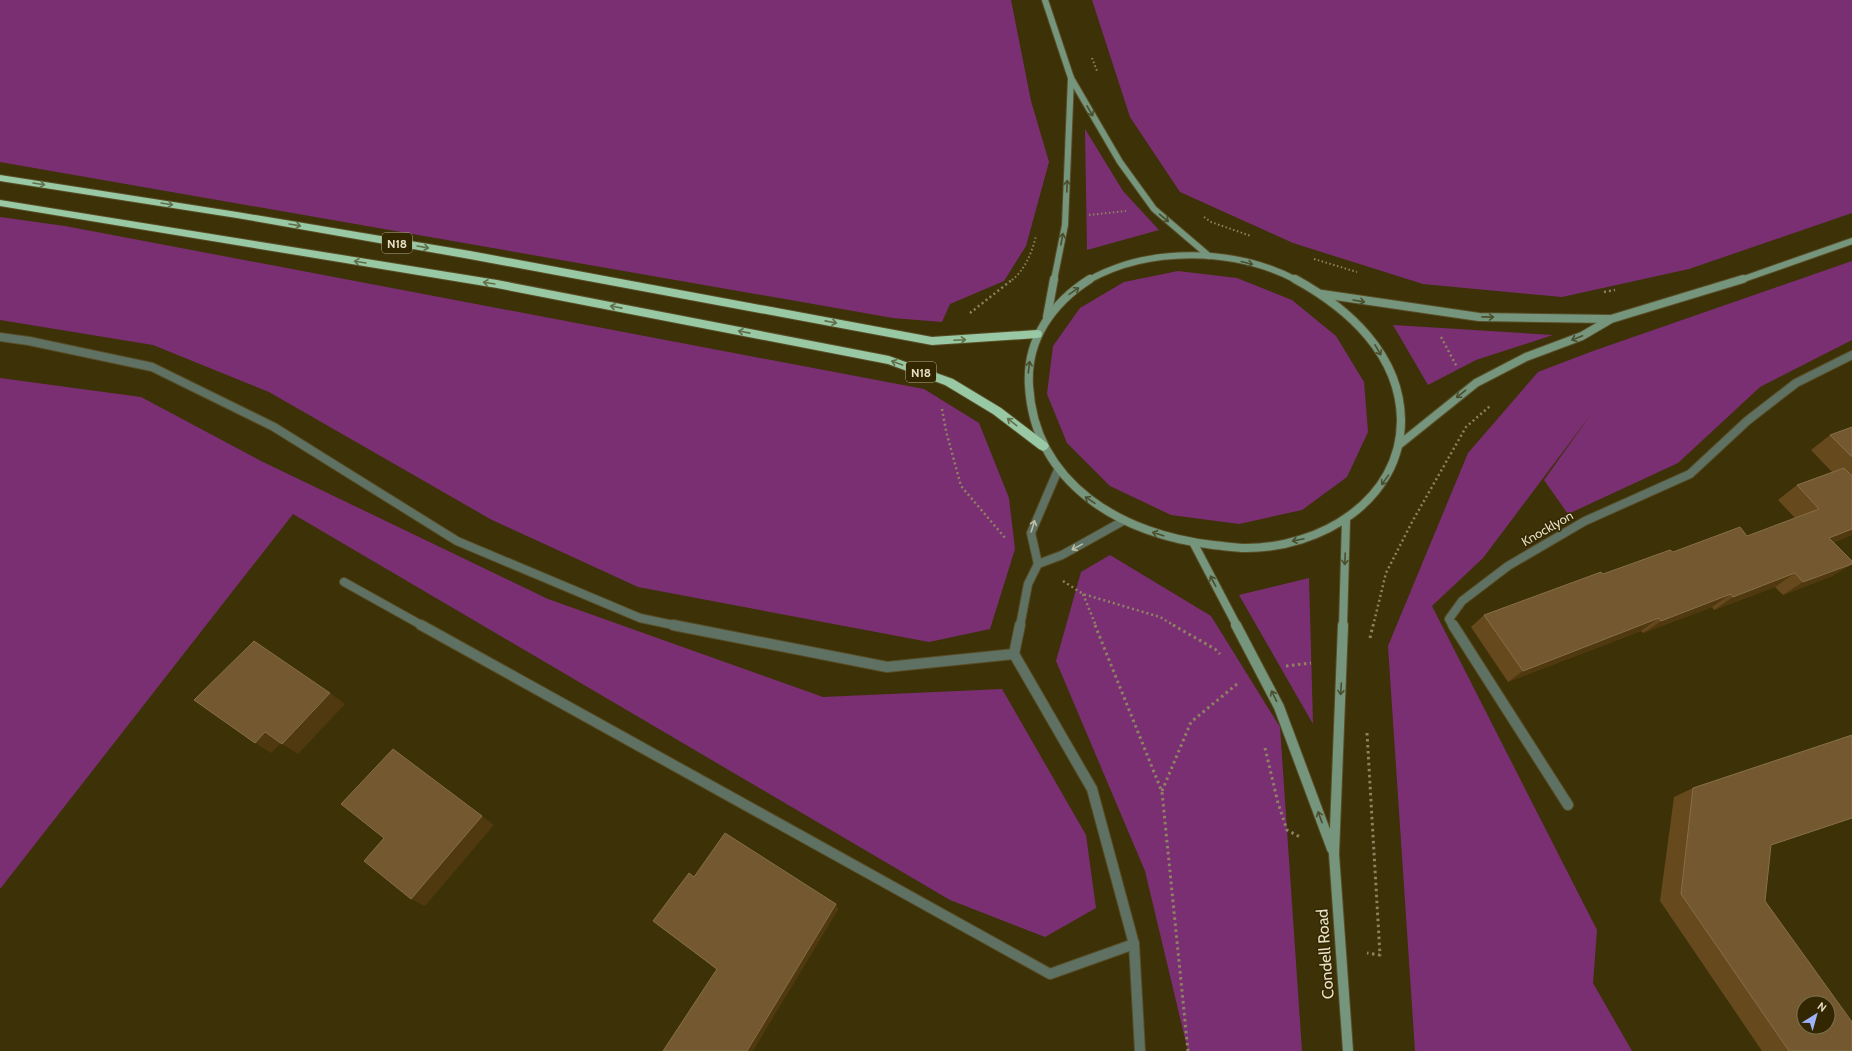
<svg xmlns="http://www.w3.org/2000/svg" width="1852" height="1051" font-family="Cabin,sans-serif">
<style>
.green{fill:#7b2f73}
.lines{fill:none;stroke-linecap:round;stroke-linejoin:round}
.lane-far1-casing{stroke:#584d26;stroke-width:10}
.lane-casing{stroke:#584d26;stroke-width:12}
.street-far1-casing{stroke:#584d26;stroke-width:10}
.street-casing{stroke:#584d26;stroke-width:12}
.secondary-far2-casing{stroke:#584d26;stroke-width:8}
.secondary-far1-casing{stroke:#584d26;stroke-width:10}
.secondary-casing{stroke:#584d26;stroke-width:12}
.highway-casing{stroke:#584d26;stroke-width:2}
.path-far2{stroke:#8e8361;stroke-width:2;stroke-dasharray:1.5 2.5;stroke-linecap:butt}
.path-far1{stroke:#8e8361;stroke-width:2.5;stroke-dasharray:2 3;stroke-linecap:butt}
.path{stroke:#8e8361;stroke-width:3;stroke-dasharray:2.5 3.5;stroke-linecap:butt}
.lane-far1{stroke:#5e7163;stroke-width:8}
.lane{stroke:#5e7163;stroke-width:10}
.street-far1{stroke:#5e7163;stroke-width:8}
.street{stroke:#5e7163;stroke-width:10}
.secondary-far2{stroke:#76957d;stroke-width:6}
.secondary-far1{stroke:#76957d;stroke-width:8}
.secondary{stroke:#76957d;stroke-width:10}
.highway{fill:#98c8a4;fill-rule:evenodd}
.wall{fill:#67491e}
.shaded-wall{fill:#50390e}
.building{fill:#745930;stroke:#866e47;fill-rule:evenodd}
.oneway{stroke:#4a4e2c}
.oneway2{stroke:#606f4a}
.oneway3{stroke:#bebea7}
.labels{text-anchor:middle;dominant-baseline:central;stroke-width:3;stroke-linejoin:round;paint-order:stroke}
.shield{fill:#322700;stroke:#b1a889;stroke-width:1}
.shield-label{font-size:12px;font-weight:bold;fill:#e7dfc4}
.street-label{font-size:13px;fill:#e7dfc4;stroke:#322700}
.near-street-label{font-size:16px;fill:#e7dfc4;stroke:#322700}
</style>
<rect width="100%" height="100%" fill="#3d3108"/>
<!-- green -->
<g class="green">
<path d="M0,0H1011L1031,101L1049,162L1026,246L1004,281L950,304L942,322L893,318L0,162Z"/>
<path d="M1092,0H1852V213L1689,269L1562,297L1423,284L1293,243L1180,192L1130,117Z"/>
<path d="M1085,129L1123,191L1159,230L1087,250Z"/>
<path d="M0,217L65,226L924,389L979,423L1009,498L1015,549L990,629L929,642L638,587L492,520L269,392L153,345L0,320Z"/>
<path d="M1852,261V340L1760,387L1678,463L1568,514L1544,480L1592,413L1483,558L1432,606L1597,930L1593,983L1632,1051H1415L1388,646L1468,453L1538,372L1593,351Z"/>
<path d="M1178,271L1237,278L1292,300L1336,336L1364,382L1368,432L1347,477L1302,510L1239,524L1171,515L1110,486L1067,443L1047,394L1053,346L1080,308L1124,282Z"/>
<path d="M1393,325L1553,335L1476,360L1428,385Z"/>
<path d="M0,378L141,397L261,461L548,599L823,697L1002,689L1086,835L1096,908L1045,937L950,900L293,514L0,889Z"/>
<path d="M1110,555L1211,616L1280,727L1302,1051H1188L1145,871L1056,661L1081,572Z"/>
<path d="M1309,578L1313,724L1239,595Z"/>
</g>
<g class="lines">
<defs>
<path id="lane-far1" d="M0,337L29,341L152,367L274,427L457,541L640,618L678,626"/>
<path id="lane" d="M673,625L887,667L1014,654"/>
<g id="street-far1">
<path d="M1038,564L1062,555L1123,521"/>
<path d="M344,582L423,626"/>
<path d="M1020,626L1028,584L1038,564L1031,533L1058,470"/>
<path d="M1453,626L1449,619L1462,601L1508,566L1585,521L1690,474L1747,421L1796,383L1852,355"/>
</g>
<g id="street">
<path d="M421,625L1050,974L1134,944"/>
<path d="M1020,625L1014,654L1092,789L1134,944L1140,1051"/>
<path d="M1453,625L1568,805"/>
</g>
<g id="secondary-far2">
<path d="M1045,0L1071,78L1120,162L1154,209L1209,256"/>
<path d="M1054,280L1065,225L1071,78"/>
<path d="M1089,280C1150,246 1235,248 1296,280"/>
<path d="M1741,280L1852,241"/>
</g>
<g id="secondary-far1">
<path d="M1090,279C1052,303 1026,340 1029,386C1035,485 1123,535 1213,545C1224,546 1235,548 1246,548C1320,548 1401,501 1401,420C1400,354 1348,308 1295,279"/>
<path d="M1322,294L1479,317L1610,319"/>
<path d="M1047,317L1054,279"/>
<path d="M1400,444L1476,383L1526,357L1582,336L1611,319L1743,279"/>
<path d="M1194,544L1237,626"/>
<path d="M1343,626L1346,520"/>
</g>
<g id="secondary">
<path d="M1236,625L1279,707L1332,849"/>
<path d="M1343,625L1334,854L1348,1051"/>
</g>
<g id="highway">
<path d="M0,175L237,212L470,251L932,337L1037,330L1041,331L1042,334L1041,337L1037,338L932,345L470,259L237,218L0,181Z"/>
<path d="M0,200L497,280L889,356L953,379L1001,408L1047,443L1049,446L1047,449L1043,451L1039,449L993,414L945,385L888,364L497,288L0,206Z"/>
</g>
</defs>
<!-- lane-far1 casing -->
<use href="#lane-far1" class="lane-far1-casing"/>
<!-- lane casing -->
<use href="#lane" class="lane-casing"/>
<!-- street-far1 casing -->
<use href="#street-far1" class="street-far1-casing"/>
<!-- street casing -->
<use href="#street" class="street-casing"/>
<!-- secondary-far2 casing -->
<use href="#secondary-far2" class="secondary-far2-casing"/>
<!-- secondary-far1 casing -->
<use href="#secondary-far1" class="secondary-far1-casing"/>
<!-- secondary casing -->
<use href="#secondary" class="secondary-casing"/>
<!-- highway casing -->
<use href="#highway" class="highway-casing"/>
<!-- path-far2 -->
<g class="path-far2">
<path d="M1092,58L1097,71"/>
<path d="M1089,215L1126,211"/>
<path d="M1204,217L1211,222L1251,236"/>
<path d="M1314,259L1357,272"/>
<path d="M1012,280C1025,270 1032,252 1036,236"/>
</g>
<!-- path-far1 -->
<g class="path-far1">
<path d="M1604,292L1615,290"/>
<path d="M970,313L1013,279"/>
<path d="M1441,337L1457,367"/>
<path d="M942,409L946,431L961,486L1006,539"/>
<path d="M1063,581L1083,594L1160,617L1175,626"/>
<path d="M1083,594L1096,626"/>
<path d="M1373,626L1386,573L1412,522L1466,427L1490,406"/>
</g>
<!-- path -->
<g class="path">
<path d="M1095,625L1162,792L1188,1051"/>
<path d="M1173,625L1215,649L1220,654"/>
<path d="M1370,638L1373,625"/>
<path d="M1286,666L1311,663"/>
<path d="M1367,733L1380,955L1367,953"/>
<path d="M1265,748L1278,803L1287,830L1300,837"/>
<path d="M1162,791L1191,722L1237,684"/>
</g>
<!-- lane-far1 -->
<use href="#lane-far1" class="lane-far1"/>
<!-- lane -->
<use href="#lane" class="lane"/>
<!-- street-far1 -->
<use href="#street-far1" class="street-far1"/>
<!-- street -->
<use href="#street" class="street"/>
<!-- secondary-far2 -->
<use href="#secondary-far2" class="secondary-far2"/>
<!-- secondary-far1 -->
<use href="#secondary-far1" class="secondary-far1"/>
<!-- secondary -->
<use href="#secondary" class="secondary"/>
<!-- highway -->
<use href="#highway" class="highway"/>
</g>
<!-- wall -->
<g class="wall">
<path d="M1852,427V535L1834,542L1852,561V564L1832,576L1783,595L1775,587L1714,610L1712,607L1643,633L1641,631L1508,682L1471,627L1484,615L1603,574L1673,552L1747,536L1795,518L1778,500L1797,485L1832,472L1811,450L1830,435Z"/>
<path d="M1693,788L1771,846L1765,901L1852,1051H1762L1660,901L1674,797Z"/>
<path d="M694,877L836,904L838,910L716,969L653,921Z"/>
</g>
<!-- shaded-wall -->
<g class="shaded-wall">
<path d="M1852,529V535L1809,551L1829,538Z"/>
<path d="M1852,564L1832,576L1783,595L1803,582Z"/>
<path d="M1795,573L1775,587L1714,610L1733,597Z"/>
<path d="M1731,594L1712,607L1643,633L1661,621Z"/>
<path d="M1659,618L1641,631L1508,682L1523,671Z"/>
<path d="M330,693L345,704L298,754L282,744Z"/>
<path d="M265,732L281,743L271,753L255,743Z"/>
<path d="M393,749L494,825L425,906L411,899Z"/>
<path d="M836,904L838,910L753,1051H747Z"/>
</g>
<!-- building -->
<g class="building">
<path d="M1852,427V457L1830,435Z"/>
<path d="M1844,468L1852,476V529L1829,538L1852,561V564L1803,582L1795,573L1733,597L1731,594L1661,621L1659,618L1523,671L1484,615L1601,572L1603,574L1670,550L1673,552L1740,527L1747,536L1819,509L1797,485Z"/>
<path d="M254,641L330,693L282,744L265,732L255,743L194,700Z"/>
<path d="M1852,735V818L1771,845L1765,901L1852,1022V1051H1789L1681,894L1693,788ZM1804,1003H1828V1027H1804Z"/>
<path d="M393,749L482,816L411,899L364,861L384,838L341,804Z"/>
<path d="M725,833L836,904L747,1051H663L717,969L653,921L689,873L694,877Z"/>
</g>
<!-- one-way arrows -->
<defs><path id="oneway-shaft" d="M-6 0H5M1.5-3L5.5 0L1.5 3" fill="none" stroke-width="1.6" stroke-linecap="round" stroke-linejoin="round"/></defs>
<g class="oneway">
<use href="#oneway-shaft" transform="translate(1090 111) rotate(60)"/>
<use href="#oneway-shaft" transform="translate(1067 186) rotate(-88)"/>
<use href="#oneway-shaft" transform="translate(1164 218) rotate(40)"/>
<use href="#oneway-shaft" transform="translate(1062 239) rotate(-79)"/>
<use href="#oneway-shaft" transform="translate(1247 263) rotate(14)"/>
<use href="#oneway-shaft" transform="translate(1074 291) rotate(-34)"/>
<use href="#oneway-shaft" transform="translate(1359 301) rotate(10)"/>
<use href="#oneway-shaft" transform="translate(1488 317) rotate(1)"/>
<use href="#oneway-shaft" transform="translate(1577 338) rotate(158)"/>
<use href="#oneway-shaft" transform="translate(1378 350) rotate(60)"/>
<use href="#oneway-shaft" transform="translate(1029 367) rotate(-83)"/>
<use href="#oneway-shaft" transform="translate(1461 394) rotate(141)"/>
<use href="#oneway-shaft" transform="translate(1385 480) rotate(125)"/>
<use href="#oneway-shaft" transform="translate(1090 500) rotate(-146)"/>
<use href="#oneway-shaft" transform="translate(1158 534) rotate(-162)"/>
<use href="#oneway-shaft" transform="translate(1298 540) rotate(168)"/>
<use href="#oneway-shaft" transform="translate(1345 559) rotate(92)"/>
<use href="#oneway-shaft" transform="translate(1213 581) rotate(-117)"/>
<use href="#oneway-shaft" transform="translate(1341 689) rotate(93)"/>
<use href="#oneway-shaft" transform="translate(1274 696) rotate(-116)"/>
<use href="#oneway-shaft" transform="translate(1320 817) rotate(-110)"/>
</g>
<g class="oneway2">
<use href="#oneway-shaft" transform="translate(39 184) rotate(9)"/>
<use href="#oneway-shaft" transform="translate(167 204) rotate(9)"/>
<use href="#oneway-shaft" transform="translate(295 225) rotate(10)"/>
<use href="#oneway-shaft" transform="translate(423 247) rotate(10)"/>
<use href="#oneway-shaft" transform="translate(360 262) rotate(-171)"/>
<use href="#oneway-shaft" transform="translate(489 283) rotate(-171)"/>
<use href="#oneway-shaft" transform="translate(616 307) rotate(-169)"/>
<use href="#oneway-shaft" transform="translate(831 322) rotate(11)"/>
<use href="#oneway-shaft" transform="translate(744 332) rotate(-169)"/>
<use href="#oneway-shaft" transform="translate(960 340) rotate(-3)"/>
<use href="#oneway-shaft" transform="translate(897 363) rotate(-160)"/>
<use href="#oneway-shaft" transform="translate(1012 422) rotate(-142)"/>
</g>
<g class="oneway3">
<use href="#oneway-shaft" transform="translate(1033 526) rotate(-73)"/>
<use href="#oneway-shaft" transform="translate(1077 547) rotate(151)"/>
</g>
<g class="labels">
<!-- shield labels -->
<g class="shield">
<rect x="382" y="233" width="30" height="20" rx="3"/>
<rect x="906" y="362" width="30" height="20" rx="3"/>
</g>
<g class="shield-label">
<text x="397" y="243">N18</text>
<text x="921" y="372">N18</text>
</g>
<!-- street labels -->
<g class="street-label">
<text transform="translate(1547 528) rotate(-30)">Knocklyon</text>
</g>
<!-- near-street labels -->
<g class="near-street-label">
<text transform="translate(1325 954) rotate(-94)">Condell Road</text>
</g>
</g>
<!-- north arrow -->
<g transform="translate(1816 1015) rotate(37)"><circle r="19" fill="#322700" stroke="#7a714e"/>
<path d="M0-3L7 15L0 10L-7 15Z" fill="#9fb3fd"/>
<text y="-6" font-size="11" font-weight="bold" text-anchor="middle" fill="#e7dfc4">N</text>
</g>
</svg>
